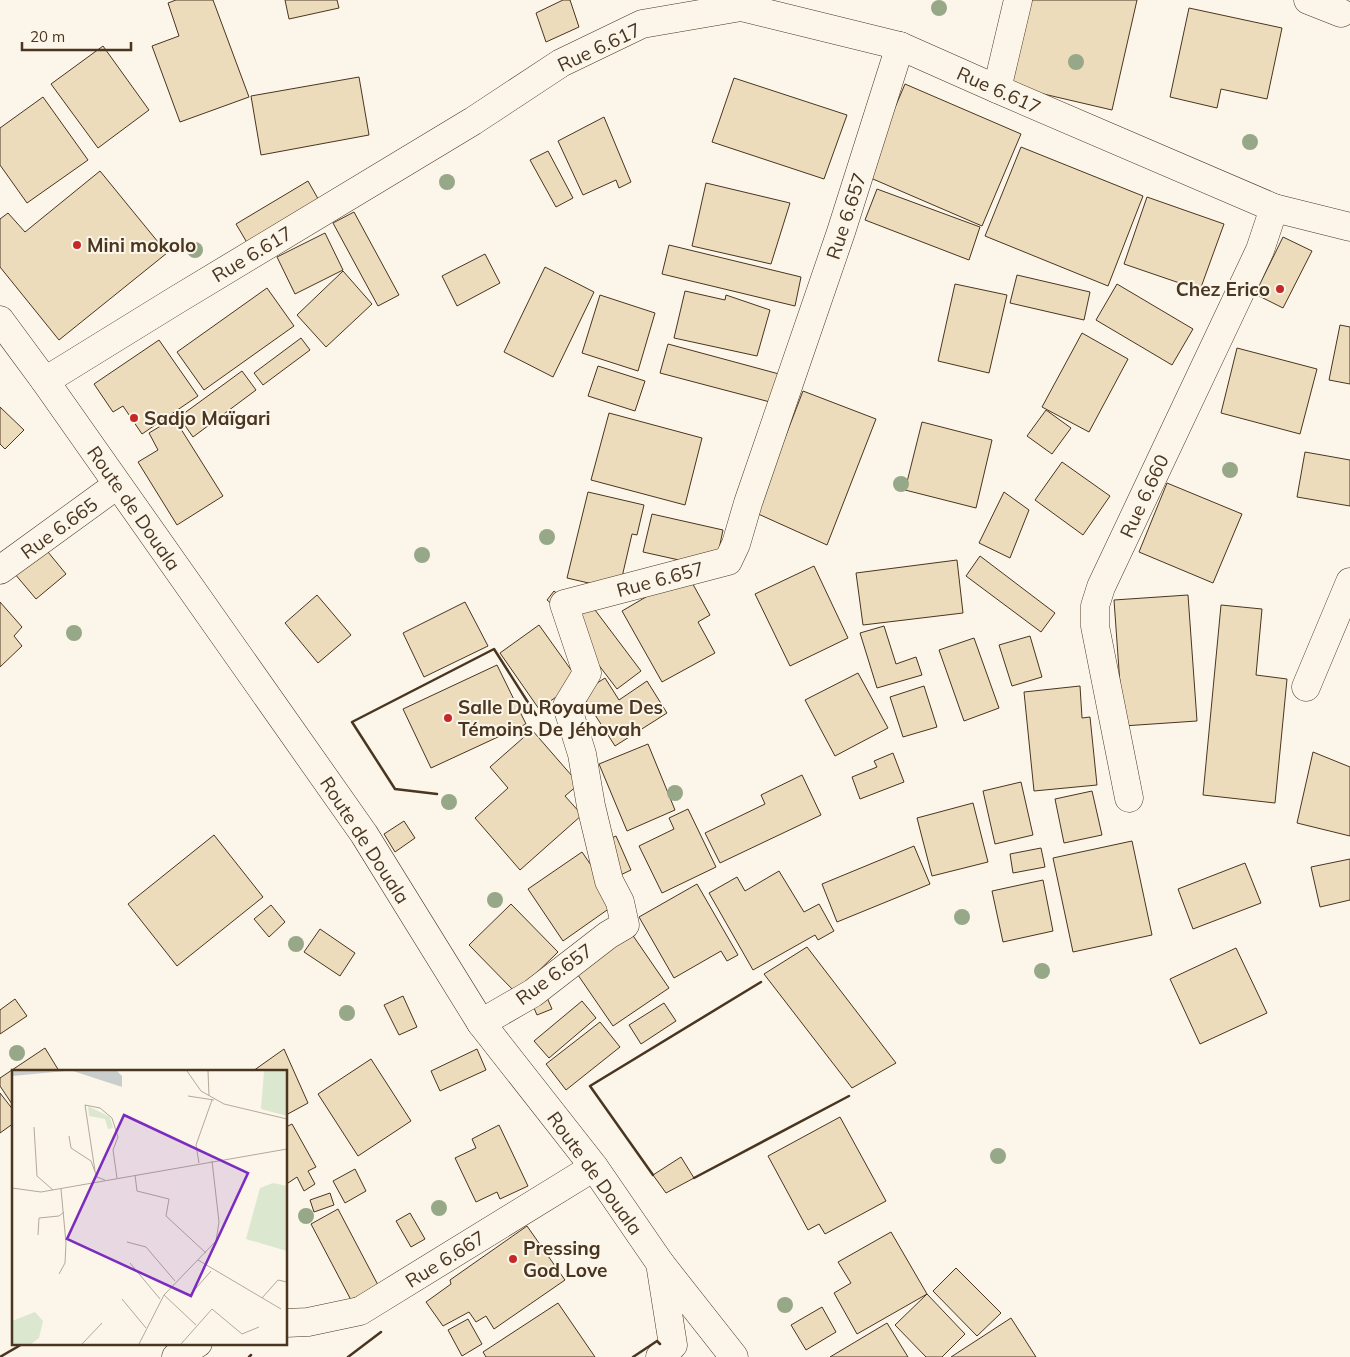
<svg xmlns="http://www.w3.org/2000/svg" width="1350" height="1357" font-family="Mulish,sans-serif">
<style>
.building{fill:#ecdcbc;stroke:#4a3520}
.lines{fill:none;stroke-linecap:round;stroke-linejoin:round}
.minor-casing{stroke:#4a3520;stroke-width:29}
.tertiary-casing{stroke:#4a3520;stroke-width:29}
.trunk-casing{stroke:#4a3520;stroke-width:29}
.minor{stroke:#fbf6e9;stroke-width:28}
.tertiary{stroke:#fbf6e9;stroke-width:28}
.trunk{stroke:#fbf6e9;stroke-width:28}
.wall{stroke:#4a3520;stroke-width:2.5}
.tree{fill:#96a887}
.poi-dot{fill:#c62828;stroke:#fbf6e9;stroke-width:2}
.labels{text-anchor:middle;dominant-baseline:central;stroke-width:4;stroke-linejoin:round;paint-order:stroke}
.street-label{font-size:19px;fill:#4a3520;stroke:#fbf6e9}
.poi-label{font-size:19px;font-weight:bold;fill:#4a3520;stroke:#fbf6e9;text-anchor:start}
.inset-road{fill:none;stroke:#b4a999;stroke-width:1}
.view{fill:#7b2cbf;fill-opacity:0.15;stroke:#7b2cbf;stroke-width:2.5}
.inset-edge{fill:none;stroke:#4a3520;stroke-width:2.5}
</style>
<rect width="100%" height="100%" fill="#fbf6e9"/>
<!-- building -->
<g class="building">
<path d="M176,0H213L249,97L180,122L152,46L179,36L168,3Z"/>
<path d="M285,0H337L339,8L289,19Z"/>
<path d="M563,0H570L579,27L546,42L536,13Z"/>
<path d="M1024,0H1137L1112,110L1005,85Z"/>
<path d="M1189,8L1282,28L1267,99L1221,89L1217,108L1170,97Z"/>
<path d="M103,46L149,110L98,148L51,84Z"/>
<path d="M359,77L369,135L261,155L251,96Z"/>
<path d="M734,78L847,115L824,179L712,142Z"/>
<path d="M905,84L1021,134L982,226L866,176Z"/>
<path d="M43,97L88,160L27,203L0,165V128Z"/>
<path d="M604,117L631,182L619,188L616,180L583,195L558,141Z"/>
<path d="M1021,147L1143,196L1108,286L985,236Z"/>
<path d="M548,151L573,198L556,207L530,160Z"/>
<path d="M100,171L167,253L59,340L0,267V219L8,213L25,232Z"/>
<path d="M308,181L321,204L249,246L236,224Z"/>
<path d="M706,183L790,203L771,264L692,246Z"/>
<path d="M877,189L980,227L969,260L865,220Z"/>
<path d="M1147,197L1224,224L1200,290L1124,264Z"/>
<path d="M354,212L399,295L378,306L333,223Z"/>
<path d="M325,233L343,270L295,294L277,257Z"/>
<path d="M1283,237L1312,251L1283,308L1255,294Z"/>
<path d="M669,245L801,277L795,306L662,274Z"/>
<path d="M485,254L500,283L457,306L442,276Z"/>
<path d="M545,267L594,292L553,377L504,352Z"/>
<path d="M343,271L372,304L326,347L297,315Z"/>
<path d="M1017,275L1090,292L1084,320L1010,303Z"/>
<path d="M955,284L1007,295L989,373L938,361Z"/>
<path d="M1117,284L1193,329L1172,365L1096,320Z"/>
<path d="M267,288L294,326L204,390L177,352Z"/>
<path d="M685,291L725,300L726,295L770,310L757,356L674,338Z"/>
<path d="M600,295L655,313L638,371L582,353Z"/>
<path d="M1340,325L1350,327V384L1329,380Z"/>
<path d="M1082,333L1128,359L1089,432L1042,407Z"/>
<path d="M301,338L310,350L263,385L254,373Z"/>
<path d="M159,340L198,396L142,434L123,406L113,412L94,384Z"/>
<path d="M668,344L779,374L770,402L660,373Z"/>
<path d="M1237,348L1317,369L1300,434L1221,413Z"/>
<path d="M598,366L645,381L635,411L588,396Z"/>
<path d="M242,371L256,390L193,437L179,417Z"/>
<path d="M803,391L876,419L827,545L756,513Z"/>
<path d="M0,407L24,430L5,449L0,444Z"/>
<path d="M1046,410L1071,428L1052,454L1027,436Z"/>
<path d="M609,413L702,438L685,505L591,480Z"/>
<path d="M174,418L223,496L177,525L138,462L158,450L149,433Z"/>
<path d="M922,422L992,440L976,508L905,490Z"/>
<path d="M1305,452L1350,460V506L1297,497Z"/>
<path d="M1062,462L1110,496L1083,535L1035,500Z"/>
<path d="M1167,483L1242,514L1213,583L1139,552Z"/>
<path d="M588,492L644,505L637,535L632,534L619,590L567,578Z"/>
<path d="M1004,492L1029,510L1010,558L979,543Z"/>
<path d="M652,514L723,530L715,568L643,552Z"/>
<path d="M39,541L66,574L36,599L9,567Z"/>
<path d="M980,556L1055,613L1041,632L966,576Z"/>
<path d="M957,560L963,613L863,625L856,573Z"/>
<path d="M814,566L848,638L790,666L755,594Z"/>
<path d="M690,579L710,615L698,622L715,653L662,682L622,611L675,580Z"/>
<path d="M554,591L567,602L560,611L547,600Z"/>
<path d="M317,595L351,635L318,663L285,623Z"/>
<path d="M1188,595L1197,721L1123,726L1114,600Z"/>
<path d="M586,598L641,671L617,689L562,617Z"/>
<path d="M0,602L22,627L14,636L22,646L0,667Z"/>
<path d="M465,602L488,646L424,677L403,633Z"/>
<path d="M1221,605L1262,609L1256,675L1287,679L1275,803L1203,795Z"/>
<path d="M539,625L579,681L539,709L500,653Z"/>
<path d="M884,626L896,664L916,657L922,675L877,688L860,633Z"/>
<path d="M1030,636L1042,677L1012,686L999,645Z"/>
<path d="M974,638L999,708L964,721L939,650Z"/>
<path d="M497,665L526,724L431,768L403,709Z"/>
<path d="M858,673L888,728L835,756L805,700Z"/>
<path d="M605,678L619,700L647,681L667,713L615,746L581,693Z"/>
<path d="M924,686L937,727L903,737L890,697Z"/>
<path d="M1080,686L1082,718L1090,717L1097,785L1034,791L1024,692Z"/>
<path d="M532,730L579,784L565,796L582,815L520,870L475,818L508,788L490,767Z"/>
<path d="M648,744L675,810L627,831L599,764Z"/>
<path d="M1313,752L1350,767V836L1297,823Z"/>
<path d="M893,753L904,782L860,799L852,777L877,767L874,761Z"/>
<path d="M802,775L821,815L720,863L705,833L765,804L761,795Z"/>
<path d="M1021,782L1033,835L995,844L983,791Z"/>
<path d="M1092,791L1102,835L1064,843L1055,799Z"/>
<path d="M973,803L988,862L932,876L917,818Z"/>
<path d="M688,809L716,867L662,893L639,846L674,829L669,818Z"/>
<path d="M404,821L415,838L395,852L384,834Z"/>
<path d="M214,835L263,897L177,966L128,904Z"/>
<path d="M616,836L631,870L612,879L596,845Z"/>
<path d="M1132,841L1152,935L1073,952L1053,858Z"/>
<path d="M914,846L930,884L837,922L822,884Z"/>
<path d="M1041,848L1045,867L1013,873L1010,854Z"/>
<path d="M582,852L617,903L563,941L528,889Z"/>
<path d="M1350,859V900L1320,907L1311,867Z"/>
<path d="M1245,863L1261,903L1193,929L1178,889Z"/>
<path d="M779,871L804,912L819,904L834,931L818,940L815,935L753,970L709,893L737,877L745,891Z"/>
<path d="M1043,880L1053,931L1003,942L992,891Z"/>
<path d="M697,884L738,955L727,961L721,951L674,978L639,917Z"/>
<path d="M511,904L558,952L516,993L469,945Z"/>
<path d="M271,905L285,922L269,937L254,919Z"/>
<path d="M625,924L669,988L613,1026L569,962Z"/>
<path d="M320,929L355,953L340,976L304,952Z"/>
<path d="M807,947L896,1063L852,1088L764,974Z"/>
<path d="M1236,948L1267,1013L1200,1044L1170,979Z"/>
<path d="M545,993L552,1009L537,1015L530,999Z"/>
<path d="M403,996L417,1027L399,1035L384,1005Z"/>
<path d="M15,999L27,1016L0,1034V1010Z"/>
<path d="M582,1001L596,1018L549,1058L534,1041Z"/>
<path d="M664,1003L676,1021L641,1044L629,1025Z"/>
<path d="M600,1022L620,1047L566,1090L546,1064Z"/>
<path d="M45,1048L59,1071H14V1107L0,1086V1078Z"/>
<path d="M284,1049L308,1103L286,1115V1071H253Z"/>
<path d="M477,1049L486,1070L440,1091L431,1071Z"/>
<path d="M371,1059L411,1121L358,1156L318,1094Z"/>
<path d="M0,1093L14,1111V1123L0,1133Z"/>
<path d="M840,1117L886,1201L825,1234L819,1224L808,1230L768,1156Z"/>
<path d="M292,1124L316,1167L308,1171L315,1184L304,1191L297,1177L288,1183L286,1179V1127Z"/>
<path d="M499,1125L528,1186L500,1199L497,1192L476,1202L455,1158L476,1148L472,1139Z"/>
<path d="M681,1157L694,1178L666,1193L653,1175Z"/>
<path d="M355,1169L366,1191L345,1203L333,1181Z"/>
<path d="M330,1193L334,1205L314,1212L310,1200Z"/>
<path d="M338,1209L378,1285L351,1300L311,1224Z"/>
<path d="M410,1213L425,1239L411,1247L396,1221Z"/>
<path d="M527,1226L565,1280L494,1329L486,1316L476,1322L469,1312L443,1326L426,1302L451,1284L450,1280Z"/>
<path d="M891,1232L927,1294L857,1334L834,1293L851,1283L838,1262Z"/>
<path d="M956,1268L1001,1313L977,1336L933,1291Z"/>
<path d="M927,1294L965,1334L942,1357H926L895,1325Z"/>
<path d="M558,1303L595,1357H486L483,1352Z"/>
<path d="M822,1307L836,1332L806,1350L791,1325Z"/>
<path d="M1011,1318L1036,1357H951Z"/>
<path d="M468,1319L482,1344L462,1356L448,1330Z"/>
<path d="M887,1323L908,1357H830Z"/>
</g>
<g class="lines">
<defs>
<g id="minor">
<path d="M1308,0L1341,13"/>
<path d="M997,89L1018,0"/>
<path d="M0,570L117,485"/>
<path d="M1306,687L1350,582"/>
<path d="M1129,798L1095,626V606L1101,587L1260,250L1274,208"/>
<path d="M481,1023L533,993L608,935L625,925L620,902L609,881L591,806L582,754L567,706L587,673L564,604L728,561L736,544L748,503L841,232L900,46"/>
<path d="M660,1263L673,1345L660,1357"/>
<path d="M286,1323L308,1322L360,1311L594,1167"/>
<path d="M176,1357L198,1343"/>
</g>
<path id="tertiary" d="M45,381L173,302L473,121L561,63L642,24L741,7L900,46L997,89L1274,208L1350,227"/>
<path id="trunk" d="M0,320L45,381L364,834L481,1023L594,1167L660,1263L734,1357"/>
</defs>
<!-- minor casing -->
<use href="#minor" class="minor-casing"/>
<!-- tertiary casing -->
<use href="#tertiary" class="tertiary-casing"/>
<!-- trunk casing -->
<use href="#trunk" class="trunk-casing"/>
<!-- minor -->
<use href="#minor" class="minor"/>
<!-- tertiary -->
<use href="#tertiary" class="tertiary"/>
<!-- trunk -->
<use href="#trunk" class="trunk"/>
<!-- wall -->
<g class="wall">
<path d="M437,794L395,789L352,722L494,649L536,715"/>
<path d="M653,1175L590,1086L761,982"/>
<path d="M694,1178L849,1096"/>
<path d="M0,1357L24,1343"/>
<path d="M249,1357L251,1355"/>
<path d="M348,1357L381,1332"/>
<path d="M633,1357L657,1341L660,1344"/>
</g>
</g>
<!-- trees -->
<g class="tree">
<circle cx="939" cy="8" r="8"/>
<circle cx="1076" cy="62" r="8"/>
<circle cx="1250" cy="142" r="8"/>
<circle cx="447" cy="182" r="8"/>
<circle cx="195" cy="250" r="8"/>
<circle cx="1230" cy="470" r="8"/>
<circle cx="901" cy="484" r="8"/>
<circle cx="547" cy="537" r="8"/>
<circle cx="422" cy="555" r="8"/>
<circle cx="74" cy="633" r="8"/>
<circle cx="675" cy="793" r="8"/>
<circle cx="449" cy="802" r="8"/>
<circle cx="495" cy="900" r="8"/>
<circle cx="962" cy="917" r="8"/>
<circle cx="296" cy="944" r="8"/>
<circle cx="1042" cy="971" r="8"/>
<circle cx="347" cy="1013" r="8"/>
<circle cx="17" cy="1053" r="8"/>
<circle cx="998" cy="1156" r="8"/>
<circle cx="439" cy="1208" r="8"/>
<circle cx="306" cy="1216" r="8"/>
<circle cx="785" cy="1305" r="8"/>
</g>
<!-- markers -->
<g class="poi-dot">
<circle cx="77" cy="245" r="5"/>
<circle cx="1280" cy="289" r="5"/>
<circle cx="134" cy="418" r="5"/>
<circle cx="448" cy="718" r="5"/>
<circle cx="513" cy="1259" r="5"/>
</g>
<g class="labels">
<!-- street labels -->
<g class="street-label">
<text transform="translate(599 47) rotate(-25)">Rue 6.617</text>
<text transform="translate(999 90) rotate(24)">Rue 6.617</text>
<text transform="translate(846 216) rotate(-72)">Rue 6.657</text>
<text transform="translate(252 254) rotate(-31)">Rue 6.617</text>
<text transform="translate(1144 496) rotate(-65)">Rue 6.660</text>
<text transform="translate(134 508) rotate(55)">Route de Douala</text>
<text transform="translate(59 528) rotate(-36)">Rue 6.665</text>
<text transform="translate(660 579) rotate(-15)">Rue 6.657</text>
<text transform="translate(365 840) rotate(57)">Route de Douala</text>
<text transform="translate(554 974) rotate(-36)">Rue 6.657</text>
<text transform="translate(595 1173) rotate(54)">Route de Douala</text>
<text transform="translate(445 1259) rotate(-32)">Rue 6.667</text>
</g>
<!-- poi labels -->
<g class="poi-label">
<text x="87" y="245">Mini mokolo</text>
<text x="1270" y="289" text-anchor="end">Chez Erico</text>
<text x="144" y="418">Sadjo Maïgari</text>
<text x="458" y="707">Salle Du Royaume Des<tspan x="458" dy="22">Témoins De Jéhovah</tspan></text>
<text x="523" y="1248">Pressing<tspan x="523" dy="22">God Love</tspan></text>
</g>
</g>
<!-- overview -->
<g transform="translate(12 1070)">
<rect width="275" height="275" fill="#fbf6e9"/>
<path d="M252,1H275V46L249,39ZM76,36L98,47L101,58L96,59L93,49L77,46ZM261,113L275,116V181L234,169L248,118ZM23,242L31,251L27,268L19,274H0V251Z" fill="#dce7d0"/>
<path d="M0,1H54L0,6ZM61,1H105L110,6V17Z" fill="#c9cecd"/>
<path class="inset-road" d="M175,1L189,21L212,34L275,49M196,1L197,26M176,26L202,30M22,57L25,106L41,120M57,66L59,78L79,91L85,107L93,110M187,93L184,75L200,30M83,101L73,35L88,38L100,48L106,67L101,80L105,108M123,105L125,121L157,129L154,146L194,183M0,118L29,122L275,79M26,165L27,148L47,146L52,142M115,172L134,177L163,211M186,190L269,239M118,193L148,229M47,204L53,193L54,173L49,119M152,225L184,255M178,225L199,201M250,228L266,210L275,212M110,229L134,258M70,274L90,253M127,274L152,225L204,171L207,152L200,91M169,274L200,239L230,264L247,257"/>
<path class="view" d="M112,45L236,103L179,226L55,169Z"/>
<rect width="275" height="275" class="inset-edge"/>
</g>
<!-- scale -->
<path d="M22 42v8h109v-8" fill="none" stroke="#4a3520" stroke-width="2.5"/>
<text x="30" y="42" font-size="15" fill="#4a3520" stroke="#fbf6e9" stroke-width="4" paint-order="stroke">20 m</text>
</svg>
